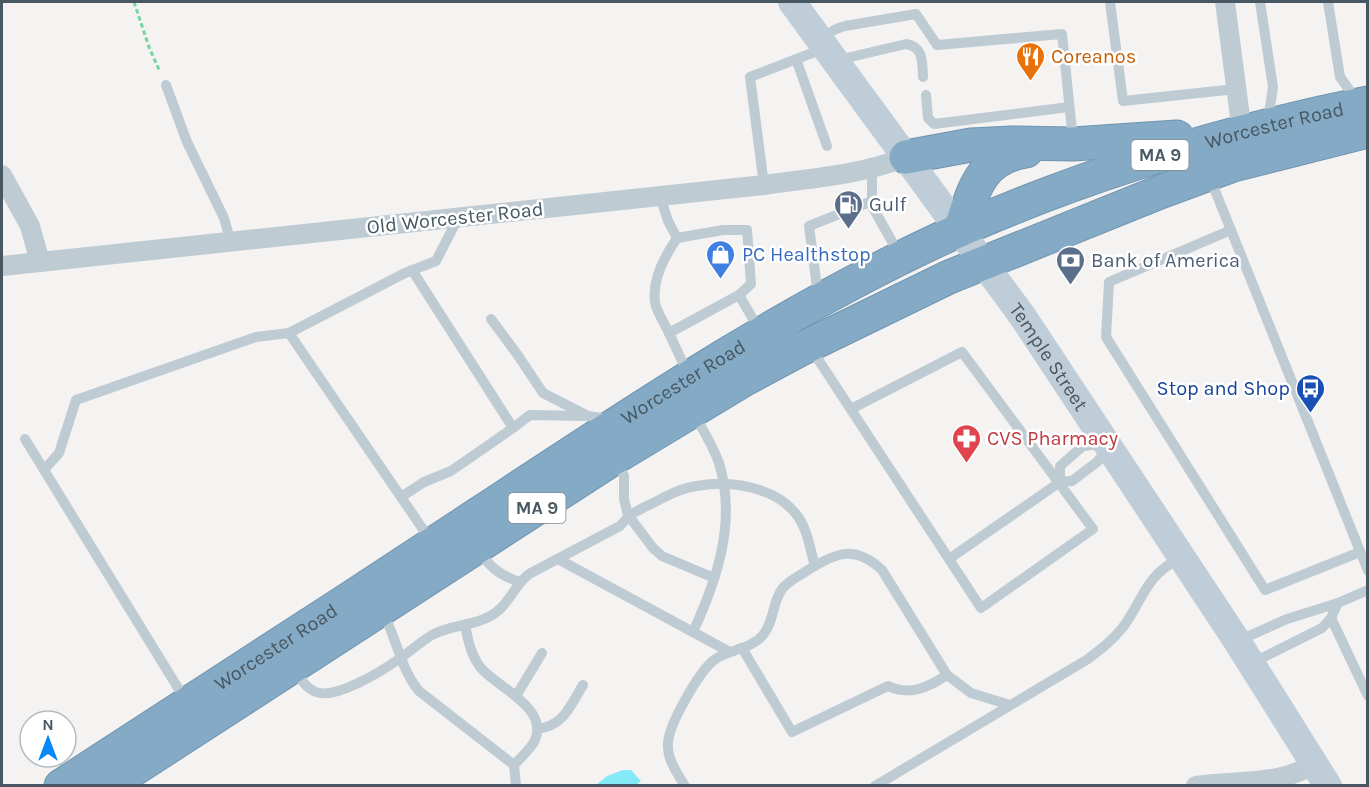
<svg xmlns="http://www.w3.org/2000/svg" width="1369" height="787" font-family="Karla,sans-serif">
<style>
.water{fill:#86e9f6}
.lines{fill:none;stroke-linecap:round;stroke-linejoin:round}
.highway-casing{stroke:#7095b1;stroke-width:35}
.path{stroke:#71d79c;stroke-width:3;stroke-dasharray:4.5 3;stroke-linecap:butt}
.lane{stroke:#bfcbd3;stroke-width:10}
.street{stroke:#bfcbd3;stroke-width:20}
.secondary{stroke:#becdd7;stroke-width:28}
.highway{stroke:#85aac5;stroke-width:33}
.labels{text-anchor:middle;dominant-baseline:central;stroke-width:5;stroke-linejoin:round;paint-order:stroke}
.shield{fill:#fff;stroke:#7e8a91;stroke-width:1.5}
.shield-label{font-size:18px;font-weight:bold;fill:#475862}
.food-label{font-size:20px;fill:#c56008;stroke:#fff;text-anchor:start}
.street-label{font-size:20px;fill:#475862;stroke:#fff}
.service-label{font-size:20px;fill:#4e5e75;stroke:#fff;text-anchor:start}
.shop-label{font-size:20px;fill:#366cbe;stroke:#fff;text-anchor:start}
.transit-label{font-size:20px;fill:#164399;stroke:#fff;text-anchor:end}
.health-label{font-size:20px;fill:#be3a42;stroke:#fff;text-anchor:start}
</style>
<rect width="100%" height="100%" fill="#f5f2f2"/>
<!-- water -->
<path class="water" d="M623,770H631L641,781L636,785H596L607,776Z"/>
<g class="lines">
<defs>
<g id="highway">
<path d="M906,157L971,145L1012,143L1073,144L1177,137"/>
<path d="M960,230C974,191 979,158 1026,151"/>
<path id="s2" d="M61,786C201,695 341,605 480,513C635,411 792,305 962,229C1092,172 1229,131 1368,103"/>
<path d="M108,786L614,458L745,379L799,350L949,277L1160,192L1233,165L1368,131"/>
</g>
</defs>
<!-- highway casing -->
<use href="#highway" class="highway-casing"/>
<!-- path -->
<path class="path" d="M134,2L149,47L160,72"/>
<!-- lane -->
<g class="lane">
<path d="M1110,2L1123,101L1236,89"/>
<path d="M1260,2L1273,87L1268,120"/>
<path d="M1328,2L1340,77L1358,102"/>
<path d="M821,38L836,29L845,26L916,14L937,45L1062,34L1073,140"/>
<path d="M796,59L827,146"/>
<path d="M838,60L906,44C924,47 922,62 923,77"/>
<path d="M166,85L187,142L224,218L231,243"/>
<path d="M926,95L928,118L934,124L1069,107"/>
<path d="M872,169V206L899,254"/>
<path d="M1210,178L1368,571"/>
<path d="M764,185L750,77L825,48"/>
<path d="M660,196L668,221L677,238L723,230H747L751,284L739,295"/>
<path d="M1231,230L1109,282L1106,337L1265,590L1360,552"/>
<path d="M818,295L809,226L872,201"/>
<path d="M491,319L517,354L543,393L588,416L610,419"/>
<path d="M669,333C665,324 656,311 655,302C652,279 665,256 677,238"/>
<path d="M810,347L981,608L1093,529L962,352L851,409"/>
<path d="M688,374L669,333L739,295L760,331"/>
<path d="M513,428L530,415L584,416"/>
<path d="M25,439L186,701"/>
<path d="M615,460L624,476V499L628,515L653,548L662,556L714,578"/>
<path d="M44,470L59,453L76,400L256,337L289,333"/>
<path d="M401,497L424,482L451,471L513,428L412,270"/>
<path d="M431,541L289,333L405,273L436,261L458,218"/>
<path d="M478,550C491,568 498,574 519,582"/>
<path d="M558,559L728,651"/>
<path d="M949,559L1060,482L1072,481L1097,462L1102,456L1107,443L1083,446L1060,466V482"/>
<path d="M383,613C397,639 400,668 419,691L514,765L516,786"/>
<path d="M1331,618L1368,696"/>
<path d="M465,625C468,640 471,656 481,668C497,687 549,708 535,740C531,749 520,758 514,765"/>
<path d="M693,632C717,580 737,521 719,463C713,446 703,430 694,414"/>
<path d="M1240,640L1287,619L1338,603L1368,590"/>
<path d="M742,648L792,732L888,686C910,696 927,688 947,675"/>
<path d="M1252,663L1322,628L1331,618L1338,603"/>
<path d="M295,668C300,678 305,688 316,692C335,700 382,671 399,659C410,652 420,642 432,635C453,623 481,627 500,609C511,599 516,584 529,574L620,526C630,513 639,510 653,503C667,496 681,488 697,486C728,480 774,486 796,514C807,527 810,549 815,566"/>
<path d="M516,696L542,653"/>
<path d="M537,729C564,726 570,706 583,685"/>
<path d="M685,786C677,773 667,759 668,744C668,725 699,672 714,660C728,649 751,650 763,635C774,622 772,603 782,589C788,581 799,576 808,570C837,552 855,545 882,570L947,675L971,693L1010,705"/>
<path d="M875,786L1088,659C1101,649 1113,640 1123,627C1145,597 1144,577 1180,558"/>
</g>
<!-- street -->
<g class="street">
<path d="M1225,2L1242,132"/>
<path d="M2,175L30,226L40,262"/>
<path d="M2,266L764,185C812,178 861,175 906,157"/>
<path d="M1196,786C1236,780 1279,786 1314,764"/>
</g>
<!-- secondary -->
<path class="secondary" id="s1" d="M792,2L1023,317L1237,641L1328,786"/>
<!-- highway -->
<use href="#highway" class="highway"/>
</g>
<!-- icons -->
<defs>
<symbol id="restaurant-pin" viewBox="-11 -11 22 30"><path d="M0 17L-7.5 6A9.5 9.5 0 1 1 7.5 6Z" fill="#e8710a" stroke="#fff"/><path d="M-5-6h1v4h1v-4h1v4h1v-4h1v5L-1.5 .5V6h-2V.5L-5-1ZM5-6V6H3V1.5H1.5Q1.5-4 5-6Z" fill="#fff"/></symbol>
<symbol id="fuel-pin" viewBox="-11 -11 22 30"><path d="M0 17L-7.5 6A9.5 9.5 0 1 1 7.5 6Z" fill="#5c6f8a" stroke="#fff"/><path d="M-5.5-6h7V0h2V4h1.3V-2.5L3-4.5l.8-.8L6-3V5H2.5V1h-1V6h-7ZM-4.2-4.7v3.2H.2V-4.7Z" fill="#fff"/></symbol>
<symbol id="shop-pin" viewBox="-11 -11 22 30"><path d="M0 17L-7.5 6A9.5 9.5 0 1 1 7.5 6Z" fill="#3f7fe0" stroke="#fff"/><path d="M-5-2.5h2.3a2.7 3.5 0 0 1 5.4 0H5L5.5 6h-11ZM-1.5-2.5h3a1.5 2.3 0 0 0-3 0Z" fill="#fff"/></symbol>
<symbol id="bank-pin" viewBox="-11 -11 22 30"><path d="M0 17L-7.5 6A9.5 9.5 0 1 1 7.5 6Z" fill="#5c6f8a" stroke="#fff"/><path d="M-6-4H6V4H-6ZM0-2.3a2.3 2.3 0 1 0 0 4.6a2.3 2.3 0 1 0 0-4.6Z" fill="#fff"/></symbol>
<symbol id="bus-pin" viewBox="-11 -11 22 30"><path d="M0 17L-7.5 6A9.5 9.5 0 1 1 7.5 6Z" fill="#1a4fb4" stroke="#fff"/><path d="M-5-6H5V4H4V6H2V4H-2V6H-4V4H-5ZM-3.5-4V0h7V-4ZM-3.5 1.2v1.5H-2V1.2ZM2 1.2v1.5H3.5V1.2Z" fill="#fff"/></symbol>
<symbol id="pharmacy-pin" viewBox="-11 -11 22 30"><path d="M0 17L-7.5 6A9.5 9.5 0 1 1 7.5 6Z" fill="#e0444e" stroke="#fff"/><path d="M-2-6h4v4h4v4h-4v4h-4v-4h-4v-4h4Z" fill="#fff"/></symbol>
</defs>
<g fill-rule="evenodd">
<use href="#restaurant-pin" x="1014" y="40" width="33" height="45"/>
<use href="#fuel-pin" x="832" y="188" width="33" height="45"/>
<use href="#shop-pin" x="704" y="238" width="33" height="45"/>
<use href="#bank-pin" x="1054" y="244" width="33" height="45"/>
<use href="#bus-pin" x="1294" y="372" width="33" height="45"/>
<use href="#pharmacy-pin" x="950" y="422" width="33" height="45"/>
</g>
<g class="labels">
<!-- shield labels -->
<g class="shield">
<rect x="1131.5" y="140" width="57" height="30" rx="4.5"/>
<rect x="508.5" y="493" width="57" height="30" rx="4.5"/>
</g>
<g class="shield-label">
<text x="1160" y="155">MA 9</text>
<text x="537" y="508">MA 9</text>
</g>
<!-- food labels -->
<g class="food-label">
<text x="1051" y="56">Coreanos</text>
</g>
<!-- street labels -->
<g class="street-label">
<text stroke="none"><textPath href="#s2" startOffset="1390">Worcester Road</textPath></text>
<text transform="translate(455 218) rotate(-6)">Old Worcester Road</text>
<text stroke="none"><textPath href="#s1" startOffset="438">Temple Street</textPath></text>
<text stroke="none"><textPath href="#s2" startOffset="742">Worcester Road</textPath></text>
<text stroke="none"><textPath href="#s2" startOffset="256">Worcester Road</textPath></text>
</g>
<!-- service labels -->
<g class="service-label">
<text x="869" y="204">Gulf</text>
<text x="1091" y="260">Bank of America</text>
</g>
<!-- shop labels -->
<g class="shop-label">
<text x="742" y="254">PC Healthstop</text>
</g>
<!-- transit labels -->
<g class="transit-label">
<text x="1290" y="388">Stop and Shop</text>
</g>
<!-- health labels -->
<g class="health-label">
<text x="987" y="438">CVS Pharmacy</text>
</g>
</g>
<!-- border -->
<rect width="1369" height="787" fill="none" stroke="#475862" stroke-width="6"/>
<!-- north arrow -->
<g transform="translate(48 739)"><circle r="28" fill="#ffffff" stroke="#b5bcc0" stroke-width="1.5"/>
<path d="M0-4.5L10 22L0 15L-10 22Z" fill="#0687fa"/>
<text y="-9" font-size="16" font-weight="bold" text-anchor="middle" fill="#475862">N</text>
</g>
</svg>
